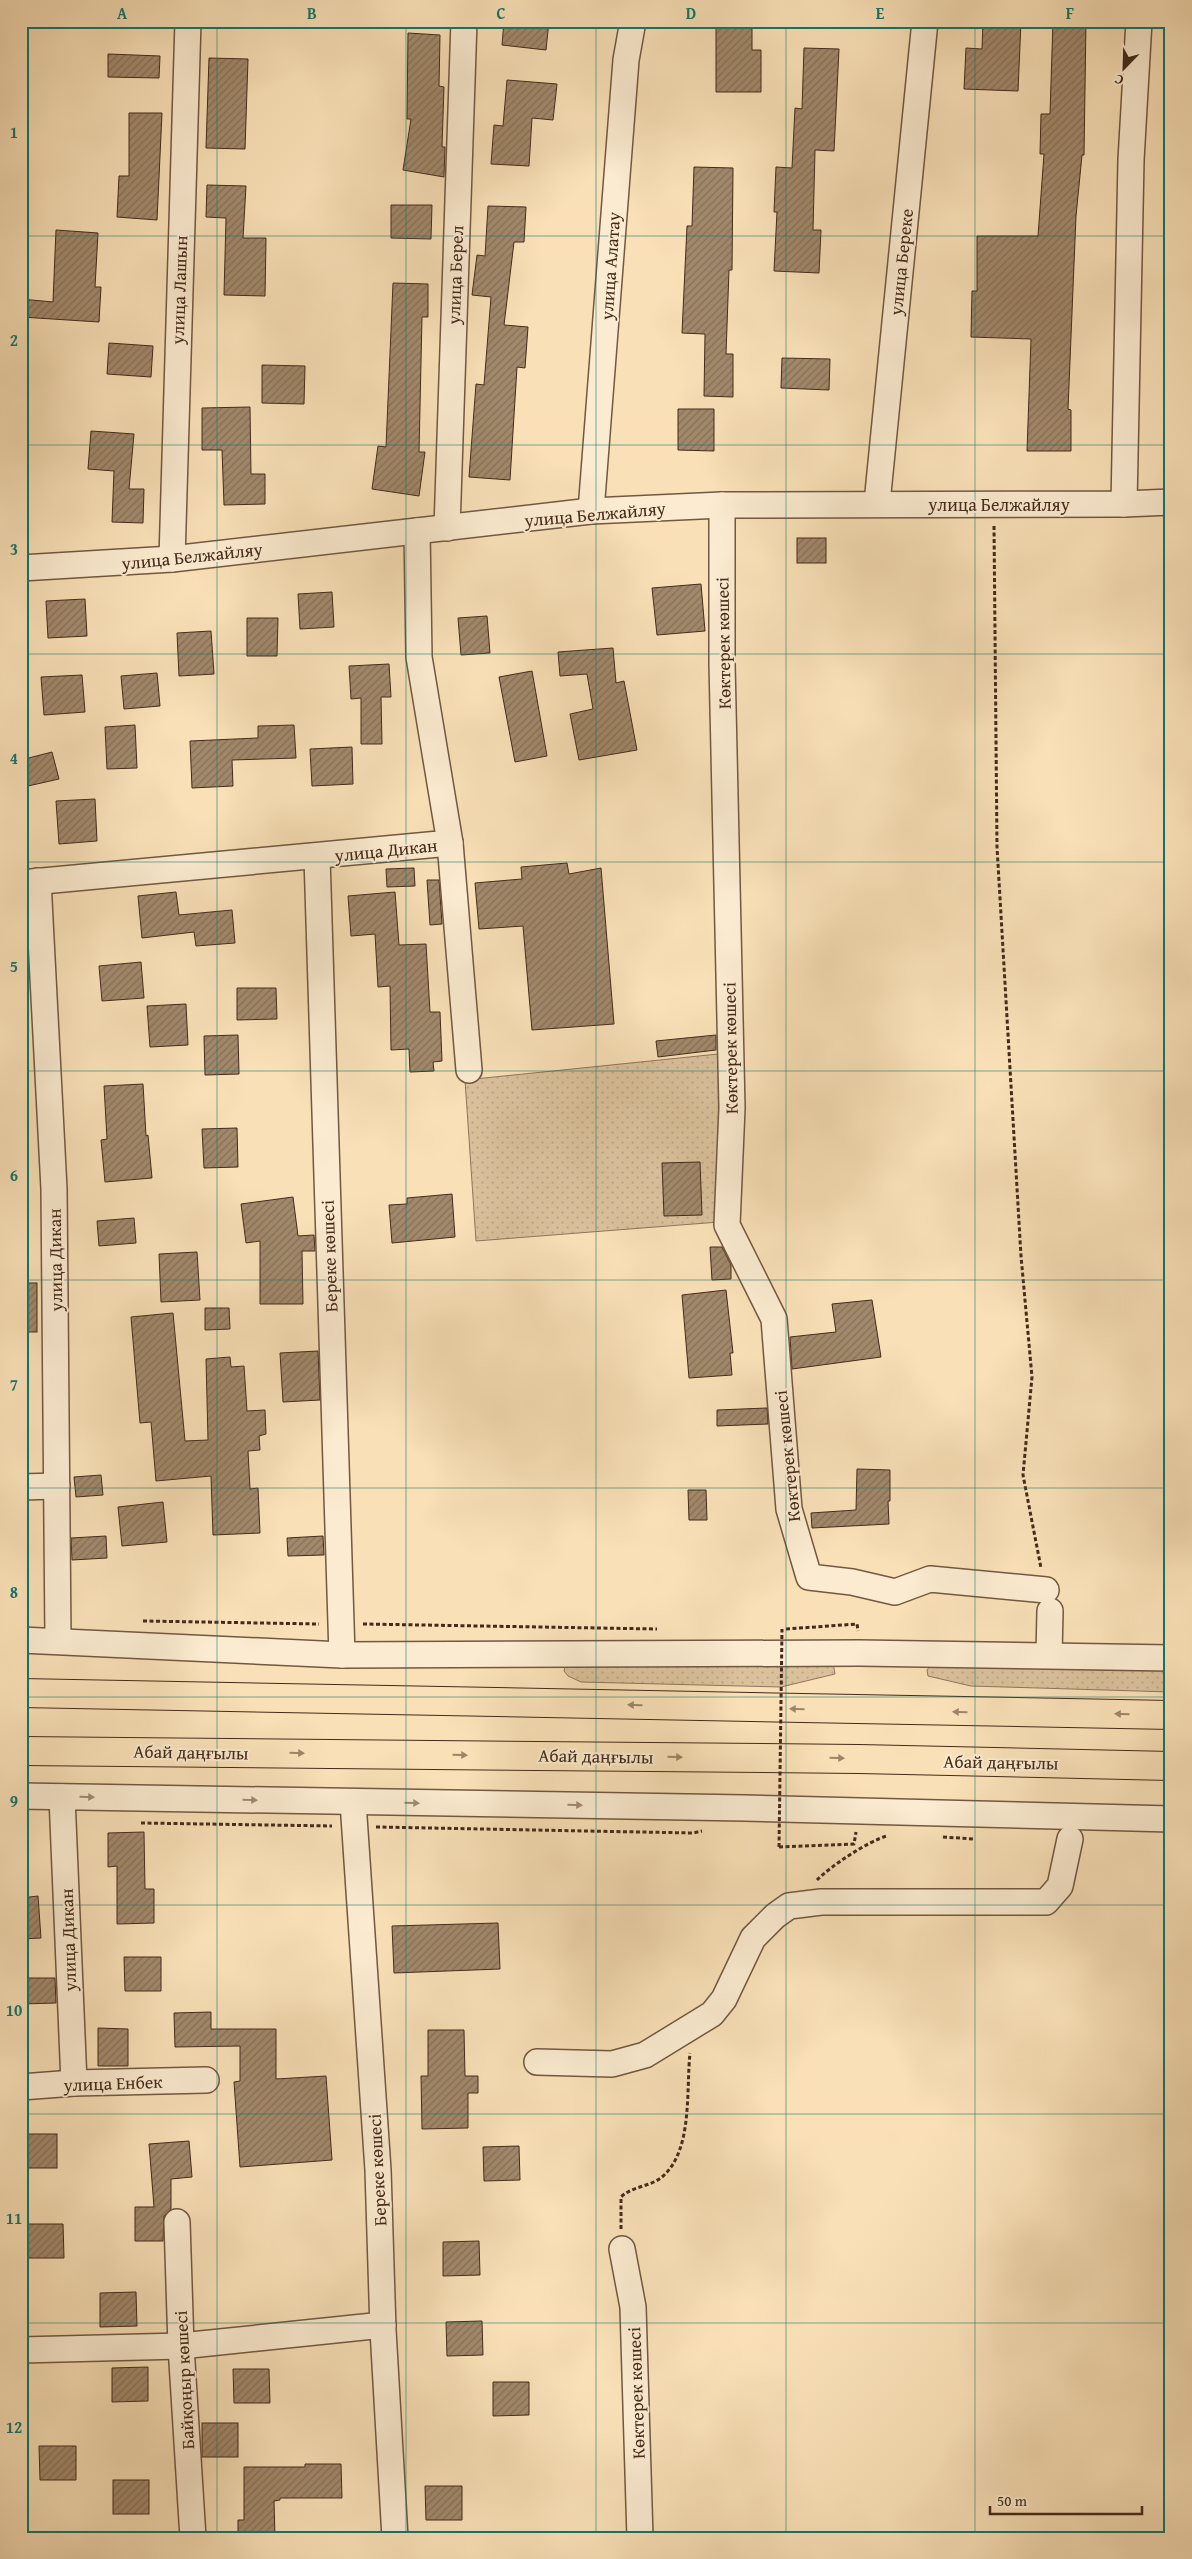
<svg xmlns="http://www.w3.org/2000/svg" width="1192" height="2559" font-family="'Gentium Book Plus',serif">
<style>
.grass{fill:url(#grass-dots);stroke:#8f765b}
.building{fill:url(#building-hatch);stroke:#442a1a}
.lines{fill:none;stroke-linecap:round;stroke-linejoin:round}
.minor-casing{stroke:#715841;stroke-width:28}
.major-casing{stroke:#442a1a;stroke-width:30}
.path{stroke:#442a1a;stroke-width:3;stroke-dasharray:4 2.5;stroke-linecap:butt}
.minor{stroke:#fbebd0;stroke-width:25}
.major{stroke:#f9e0b7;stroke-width:28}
.path-bridge{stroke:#442a1a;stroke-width:3;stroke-dasharray:4 2.5;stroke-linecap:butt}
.oneway{fill:#9e8568}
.oneway2{fill:#a08a75}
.grid{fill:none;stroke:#0f766e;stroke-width:1;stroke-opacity:0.55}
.labels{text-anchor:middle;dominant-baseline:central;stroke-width:4;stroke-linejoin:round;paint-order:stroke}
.street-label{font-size:18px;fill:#442a1a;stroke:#fbebd0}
.neatline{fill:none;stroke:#0f766e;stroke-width:2}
.grid-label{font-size:16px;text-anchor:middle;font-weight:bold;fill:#0f766e}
</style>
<defs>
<pattern id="grass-dots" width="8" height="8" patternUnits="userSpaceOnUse" patternTransform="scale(1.25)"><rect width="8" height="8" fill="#dac19c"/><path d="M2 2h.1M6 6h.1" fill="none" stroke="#bca686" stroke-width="1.8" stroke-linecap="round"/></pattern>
<pattern id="building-hatch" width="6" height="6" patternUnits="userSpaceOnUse" patternTransform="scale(1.25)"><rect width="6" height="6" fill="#a2896c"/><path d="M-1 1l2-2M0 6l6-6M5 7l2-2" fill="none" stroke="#867058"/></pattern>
</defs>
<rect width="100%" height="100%" fill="#f9e0b7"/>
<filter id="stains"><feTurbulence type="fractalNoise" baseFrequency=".004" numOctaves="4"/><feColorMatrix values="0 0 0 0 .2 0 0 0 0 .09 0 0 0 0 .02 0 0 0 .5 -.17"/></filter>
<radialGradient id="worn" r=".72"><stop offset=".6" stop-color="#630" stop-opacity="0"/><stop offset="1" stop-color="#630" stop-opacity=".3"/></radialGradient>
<!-- grass -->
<g class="grass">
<path d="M728,1053L719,1222L476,1241L465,1080Z"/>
<path d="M566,1663H833L835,1674L781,1687L581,1682L568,1676L564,1671Z"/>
<path d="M931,1665L1171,1670V1692L971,1686L928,1676L927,1670Z"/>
</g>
<!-- building -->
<g class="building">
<path d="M504,21H549L546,50L502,45Z"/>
<path d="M716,21H752V50H761V92H716Z"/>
<path d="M983,21H1021L1018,91L964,89L966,48L982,49Z"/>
<path d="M1053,21H1086L1084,155H1082L1076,216L1068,409L1071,410V451H1027L1031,339L971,337L972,291H977V236H1038L1044,154H1040L1041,114H1050Z"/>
<path d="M408,33L440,35L439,86L444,87L442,147H445L444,177L403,170L411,119H407Z"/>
<path d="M804,48L839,49L834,151L815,150L813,230H821L819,273L774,271L777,212H774L776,167L792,168L795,108L802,109Z"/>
<path d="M108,54L160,56L159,78L108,77Z"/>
<path d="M209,58L248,59L245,149L206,148Z"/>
<path d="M507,80L557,84L553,120L532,118L529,166L491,164L494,125L503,126Z"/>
<path d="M129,113H162L157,220L117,217L119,176H129Z"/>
<path d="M694,167L733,168L732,270H729L726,354H733V397L704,396L705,334L682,333L687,226H692Z"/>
<path d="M207,185L246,186L243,238H266L265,296L224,295L226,218L206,217Z"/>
<path d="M391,205H432L431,239L391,238Z"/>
<path d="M488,206L526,207L524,242H514L504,325L528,327L525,368L517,367L510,480L469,477L476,384L484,385L491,297L472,295L477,255L485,256Z"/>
<path d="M56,230L98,233L95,287H101L99,322L21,317V299L53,302Z"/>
<path d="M393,283L428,284V317H422L419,452H425L419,496L372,489L378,446L386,447Z"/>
<path d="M109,343L153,346L151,377L107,374Z"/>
<path d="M782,358L830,359L829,390L781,388Z"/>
<path d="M262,365L305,366L304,404L262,403Z"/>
<path d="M250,407L251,474H265V504L224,505L222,450H202V408Z"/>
<path d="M678,409H714V451L678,450Z"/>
<path d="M91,431L134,434L129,489H144L143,523L112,522L114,471L88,469Z"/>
<rect x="797" y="538" width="29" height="25"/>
<path d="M701,584L705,631L657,635L652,588Z"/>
<path d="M332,592L334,627L300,629L298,594Z"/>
<path d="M85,599L87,636L48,638L46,601Z"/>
<path d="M487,616L490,653L461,655L458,618Z"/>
<path d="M247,618H278L277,656H247Z"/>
<path d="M211,631L214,674L179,676L177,633Z"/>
<path d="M613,648L616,683L624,681L637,750L579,760L570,714L593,709L587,674L560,676L558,652Z"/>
<path d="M389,664L391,697H381L382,744H361V698L351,699L349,666Z"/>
<path d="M532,671L547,756L515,762L499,677Z"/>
<path d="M157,673L160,706L124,709L121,676Z"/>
<path d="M82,675L85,712L44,715L41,677Z"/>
<path d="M135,725L137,768L107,769L105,727Z"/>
<path d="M294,725L296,758L232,760L233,786L192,788L190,741L258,738V726Z"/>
<path d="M352,747L353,784L312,786L310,749Z"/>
<path d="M52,752L59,779L28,786L21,760Z"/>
<path d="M95,799L97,841L59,844L56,801Z"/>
<path d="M567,863L569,874L601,868L614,1024L532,1030L523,926L479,929L475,883L522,879L521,867Z"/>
<path d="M414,868L415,886L387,887L386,869Z"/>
<path d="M427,880H439L442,924L430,925Z"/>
<path d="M176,892L179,915L232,910L235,943L196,946L194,932L142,938L138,896Z"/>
<path d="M395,892L399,945L426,944L430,1012H440L442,1061L433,1062L434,1071L410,1072L409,1049L391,1050L390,986L378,987L375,934L351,936L348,896Z"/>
<path d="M141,962L144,998L102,1001L99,966Z"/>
<path d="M237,988H276L277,1019L237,1020Z"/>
<path d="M186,1004L188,1045L150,1047L147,1006Z"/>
<path d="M238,1035L239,1074L205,1075L204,1036Z"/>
<path d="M716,1035V1050L658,1057L656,1041Z"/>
<path d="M143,1084L146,1136L148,1135L152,1178L105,1182L101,1140L107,1139L104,1086Z"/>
<path d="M237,1128L238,1167L204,1168L202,1129Z"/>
<path d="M700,1162L702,1215L664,1216L662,1163Z"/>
<path d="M452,1194L455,1237L392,1243L389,1205L407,1204V1198Z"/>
<path d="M293,1197L298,1236L314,1235L315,1251H302L303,1304H260V1241L246,1243L241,1204Z"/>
<path d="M134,1218L136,1243L99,1246L97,1221Z"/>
<path d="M710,1247H722L731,1265V1279L712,1280Z"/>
<path d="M197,1252L200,1300L161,1302L159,1254Z"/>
<rect x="21" y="1283" width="16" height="49"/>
<path d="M726,1290L733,1353H730L732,1375L689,1378L682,1295Z"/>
<path d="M872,1300L881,1357L792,1369L790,1337L836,1332L832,1304Z"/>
<path d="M205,1308H229L230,1329L205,1330Z"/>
<path d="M173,1313L185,1441L208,1440L206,1359L230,1357L231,1367L244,1366L247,1411L265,1410L266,1434L259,1436L260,1450L248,1451L250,1489L258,1488L260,1533L213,1535L211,1476L156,1481L151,1422L140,1423L131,1317Z"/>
<path d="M318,1351L320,1400L283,1402L280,1353Z"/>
<path d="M767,1408L768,1424L717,1426V1410Z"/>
<path d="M857,1469L890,1470V1501H888L889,1524L812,1528L811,1513L856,1510Z"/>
<path d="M101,1475L103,1495L76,1497L74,1477Z"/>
<path d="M688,1490H706L707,1520H689Z"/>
<path d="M163,1502L167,1542L122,1546L118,1507Z"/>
<path d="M106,1536L107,1558L72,1560L71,1538Z"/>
<path d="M323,1536L324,1555L288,1556L287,1538Z"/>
<path d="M144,1832L145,1889H154V1923L117,1924V1866L108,1867V1833Z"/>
<path d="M38,1896L41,1938L21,1939V1898Z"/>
<path d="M498,1923L500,1969L394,1973L392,1926Z"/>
<path d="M124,1957H161V1991H125Z"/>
<path d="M21,1978H55L56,2003L21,2004Z"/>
<path d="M211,2012V2029H276V2079L326,2076L332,2160L240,2167L234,2082L240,2081V2046L175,2047L174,2013Z"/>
<path d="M98,2028L128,2029V2066H98Z"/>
<path d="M428,2030H464L465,2076H478V2093H468V2128L422,2129L421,2076H428Z"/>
<rect x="21" y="2134" width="36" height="34"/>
<path d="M189,2141L192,2177L171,2179V2209L164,2216L163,2241H135V2207H154L149,2144Z"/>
<path d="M519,2146L520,2180L484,2181L483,2147Z"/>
<path d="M27,2224H63L64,2258H28Z"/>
<path d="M479,2241L480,2275L443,2276V2242Z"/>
<path d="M136,2292L137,2326L100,2327V2293Z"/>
<path d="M482,2321L483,2355L447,2356L446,2322Z"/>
<path d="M148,2367V2401L112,2402V2368Z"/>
<path d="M233,2369H269L270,2403H234Z"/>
<path d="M493,2382H529V2415L493,2416Z"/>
<rect x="202" y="2423" width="36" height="34"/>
<path d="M39,2446H76V2480H40Z"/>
<path d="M305,2464H341L342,2498H280V2500L274,2501L275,2538H238V2520H244V2467H305Z"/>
<rect x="113" y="2480" width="36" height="34"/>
<path d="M425,2486H462V2520H426Z"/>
</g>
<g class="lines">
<defs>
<g id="minor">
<path d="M877,503L925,21"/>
<path d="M1124,504L1131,160L1139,21"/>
<path d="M722,505V663L732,1108L727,1225L774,1319L789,1509L809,1577L852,1582L895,1592L930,1579L1046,1590"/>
<path d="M591,511L626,60L633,21"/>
<path d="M447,528L464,21"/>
<path d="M172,559L188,21"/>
<path d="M21,568L172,559L591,511L722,505L1124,504L1171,502"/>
<path d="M450,843L469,1070"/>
<path d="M317,857L342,1655"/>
<path d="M38,881L54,1189L58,1640"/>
<path d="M21,883L450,843L419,657L417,531"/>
<path d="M21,1487L57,1486"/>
<path d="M21,1640L342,1655L859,1653L1171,1658"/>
<path d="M1049,1655L1050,1611"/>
<path d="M21,1796L745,1808L1171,1819"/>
<path d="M62,1797L74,2083"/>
<path d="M353,1802L378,2170L383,2330L395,2538"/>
<path d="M537,2062L612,2064L645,2055L712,2014L724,1999L753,1938L775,1916L789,1906L821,1902H1046L1060,1886L1070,1839"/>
<path d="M21,2087L74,2083L206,2080"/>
<path d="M177,2222L181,2346L193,2538"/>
<path d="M622,2249L633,2307L640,2538"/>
<path d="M21,2350L181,2346L383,2325"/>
</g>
<g id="major">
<path d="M21,1693L1171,1715"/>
<path d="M21,1751L859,1759L1171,1766"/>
</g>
</defs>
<!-- minor casing -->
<use href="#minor" class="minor-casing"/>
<!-- major casing -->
<use href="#major" class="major-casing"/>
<!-- path -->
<g class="path">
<path d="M994,526L997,847L1021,1256L1032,1377L1023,1475L1041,1568"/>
<path d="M143,1621L319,1624"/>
<path d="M363,1624L657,1629"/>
<path d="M786,1629L857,1624L858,1631"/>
<path d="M141,1823L332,1826"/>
<path d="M376,1827L693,1833L702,1831"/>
<path d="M943,1837L974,1839"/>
<path d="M779,1847L854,1844L856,1832"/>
<path d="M817,1880C831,1866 868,1841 887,1836"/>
<path d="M621,2229V2197C632,2186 650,2187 662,2177C693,2151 686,2091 690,2053"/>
</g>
<!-- minor -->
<use href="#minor" class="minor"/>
<!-- major -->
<use href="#major" class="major"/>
<!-- path-bridge -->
<path class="path-bridge" d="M779,1847L782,1629"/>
</g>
<!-- one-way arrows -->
<defs><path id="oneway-solid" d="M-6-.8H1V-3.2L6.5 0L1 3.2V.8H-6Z" transform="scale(1.25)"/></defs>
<g class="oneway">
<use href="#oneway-solid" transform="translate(635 1705) rotate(-179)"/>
<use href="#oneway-solid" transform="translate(797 1709) rotate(-179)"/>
<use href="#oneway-solid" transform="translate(960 1712) rotate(-179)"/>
<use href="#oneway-solid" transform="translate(1122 1714) rotate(-179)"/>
<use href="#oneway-solid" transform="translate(297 1753) rotate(1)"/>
<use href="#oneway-solid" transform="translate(460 1755) rotate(1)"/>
<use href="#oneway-solid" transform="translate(675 1757) rotate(1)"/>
<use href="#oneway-solid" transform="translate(837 1758) rotate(1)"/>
</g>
<g class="oneway2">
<use href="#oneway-solid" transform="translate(87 1797) rotate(1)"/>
<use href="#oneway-solid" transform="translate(250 1800) rotate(1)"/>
<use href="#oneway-solid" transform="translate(412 1803) rotate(1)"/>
<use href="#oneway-solid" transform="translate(575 1805) rotate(1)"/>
</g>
<!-- grid -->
<path class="grid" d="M217,21V2538M406,21V2538M596,21V2538M786,21V2538M975,21V2538M21,236H1171M21,445H1171M21,654H1171M21,862H1171M21,1071H1171M21,1280H1171M21,1488H1171M21,1697H1171M21,1905H1171M21,2114H1171M21,2323H1171"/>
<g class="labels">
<!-- street labels -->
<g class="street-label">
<text transform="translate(901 262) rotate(-84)">улица Береке</text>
<text transform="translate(610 266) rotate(-86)">улица Алатау</text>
<text transform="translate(455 275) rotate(-88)">улица Берел</text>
<text transform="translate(179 290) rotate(-88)">улица Лашын</text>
<text x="999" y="504">улица Белжайляу</text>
<text transform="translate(595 514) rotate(-5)">улица Белжайляу</text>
<text transform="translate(192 556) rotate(-6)">улица Белжайляу</text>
<text transform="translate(723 643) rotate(-91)">Көктерек көшесі</text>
<text transform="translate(386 850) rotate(-6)">улица Дикан</text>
<text transform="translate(730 1048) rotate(-91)">Көктерек көшесі</text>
<text transform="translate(329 1256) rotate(-92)">Береке көшесі</text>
<text transform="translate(55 1260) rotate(-91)">улица Дикан</text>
<text transform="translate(787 1456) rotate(-96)">Көктерек көшесі</text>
<text transform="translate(191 1752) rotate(1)">Абай даңғылы</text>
<text transform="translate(596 1756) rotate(1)">Абай даңғылы</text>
<text transform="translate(1001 1762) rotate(1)">Абай даңғылы</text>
<text transform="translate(68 1940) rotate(-92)">улица Дикан</text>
<text transform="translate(113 2083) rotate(-2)">улица Енбек</text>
<text transform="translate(377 2170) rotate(-93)">Береке көшесі</text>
<text transform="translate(184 2380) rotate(-93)">Байқоңыр көшесі</text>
<text transform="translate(636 2393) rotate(-92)">Көктерек көшесі</text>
</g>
</g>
<!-- margin -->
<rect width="1192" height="2559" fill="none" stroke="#f9e0b7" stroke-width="55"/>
<!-- north arrow -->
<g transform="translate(1124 68) rotate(203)" stroke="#fbebd0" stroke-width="4" paint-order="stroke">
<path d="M0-4L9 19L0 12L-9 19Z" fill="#442a1a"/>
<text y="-8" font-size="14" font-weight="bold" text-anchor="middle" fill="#442a1a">С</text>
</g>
<!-- scale -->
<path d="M990 2506v8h152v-8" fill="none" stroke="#442a1a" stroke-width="2.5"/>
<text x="997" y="2506" font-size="15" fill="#442a1a" stroke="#fbebd0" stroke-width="4" paint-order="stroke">50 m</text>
<rect x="28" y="28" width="1136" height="2504" class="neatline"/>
<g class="grid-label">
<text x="122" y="19">A</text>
<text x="312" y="19">B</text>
<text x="501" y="19">C</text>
<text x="691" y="19">D</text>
<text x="880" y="19">E</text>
<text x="1070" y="19">F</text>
<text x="14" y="138">1</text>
<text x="14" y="346">2</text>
<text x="14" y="555">3</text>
<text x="14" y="764">4</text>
<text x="14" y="972">5</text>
<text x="14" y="1181">6</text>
<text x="14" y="1390">7</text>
<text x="14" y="1598">8</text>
<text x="14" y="1807">9</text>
<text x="14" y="2016">10</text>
<text x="14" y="2224">11</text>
<text x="14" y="2433">12</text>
</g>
<rect width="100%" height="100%" filter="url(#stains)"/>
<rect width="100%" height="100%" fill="url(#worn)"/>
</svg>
